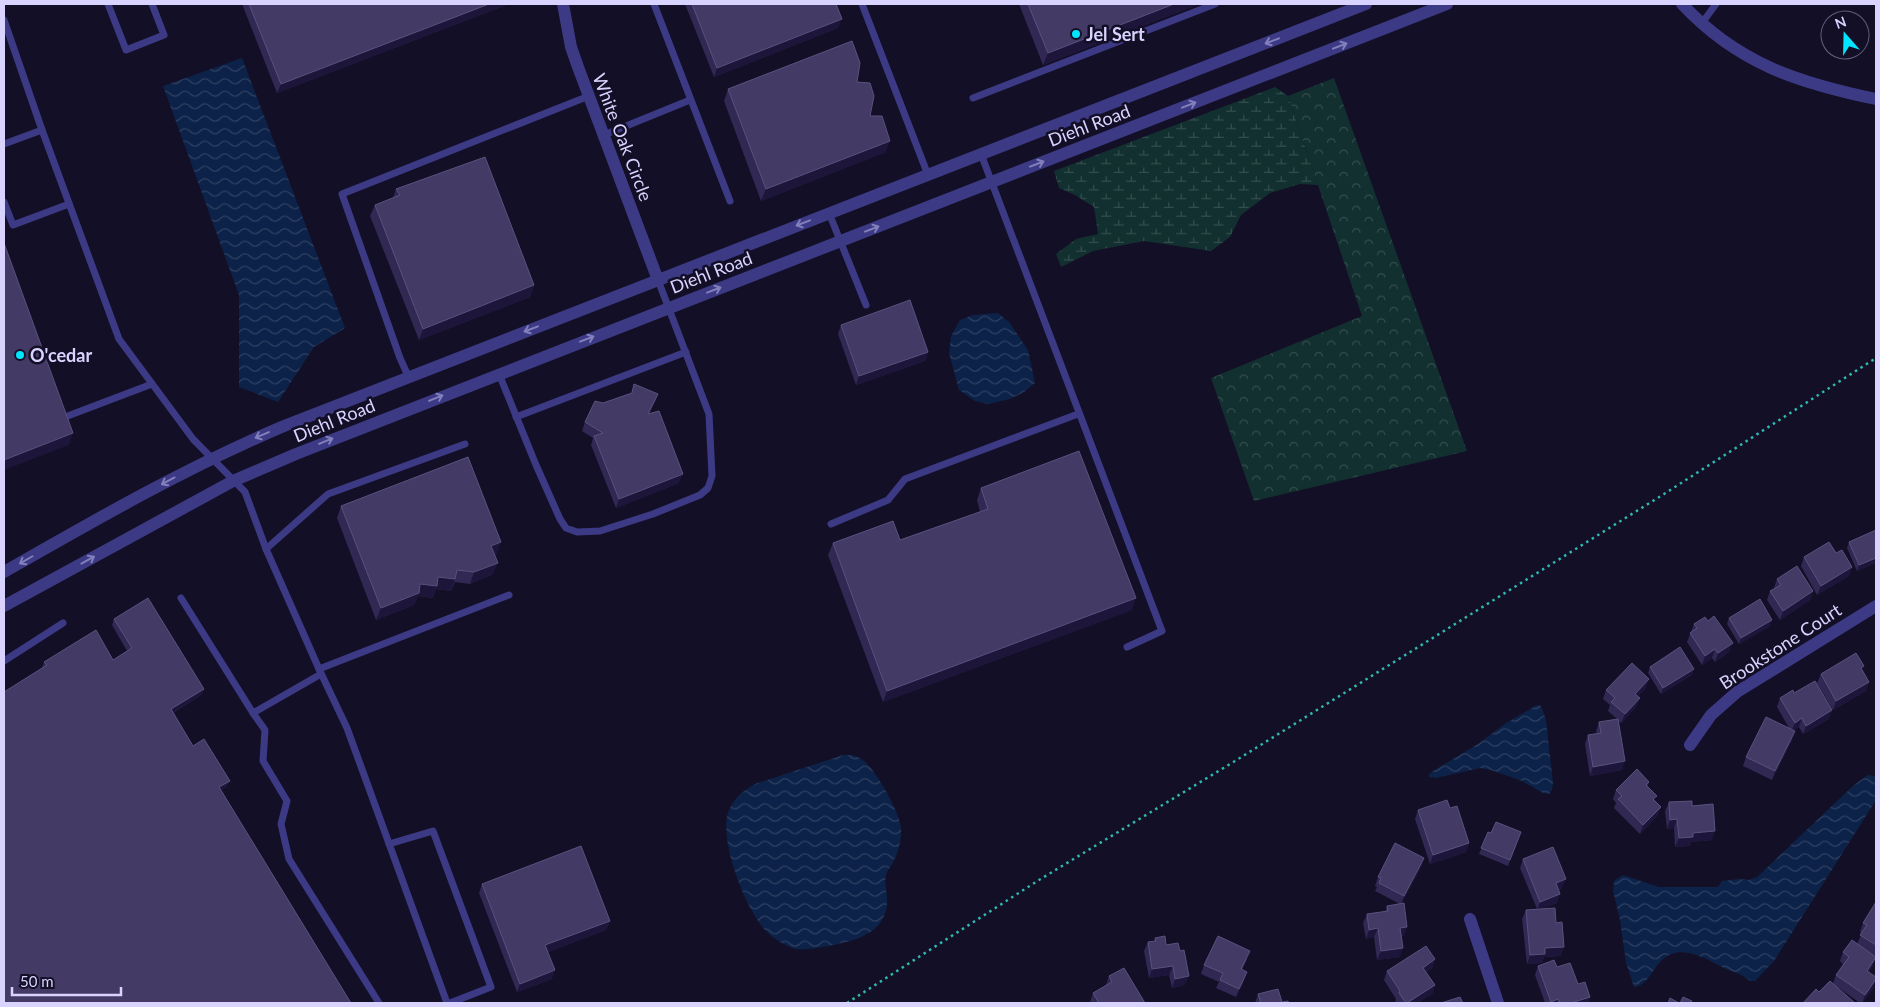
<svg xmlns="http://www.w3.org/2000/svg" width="1880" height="1007" font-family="Lato,sans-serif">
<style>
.forest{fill:url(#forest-crowns)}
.wetland{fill:url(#wetland-marsh)}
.water{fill:url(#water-waves)}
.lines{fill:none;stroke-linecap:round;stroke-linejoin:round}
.path{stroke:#2fb8b0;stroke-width:2.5;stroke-dasharray:2.5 4;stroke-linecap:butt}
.service{stroke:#3d3a85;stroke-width:7}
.minor{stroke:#3d3a85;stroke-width:12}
.tertiary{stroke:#3d3a85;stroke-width:12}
.wall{fill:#312854}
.shaded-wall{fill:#1d163a}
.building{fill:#433a66;stroke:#5a527e}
.oneway{stroke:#837fbc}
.poi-dot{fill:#00e5ff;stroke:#130f26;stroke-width:2}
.labels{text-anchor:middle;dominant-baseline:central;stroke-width:5;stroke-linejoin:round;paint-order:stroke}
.poi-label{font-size:18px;font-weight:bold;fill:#d9d4ff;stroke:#130f26;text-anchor:start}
.street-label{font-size:18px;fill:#d9d4ff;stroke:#130f26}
</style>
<defs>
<pattern id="forest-crowns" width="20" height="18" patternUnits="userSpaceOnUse" patternTransform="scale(1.25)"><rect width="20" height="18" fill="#12302f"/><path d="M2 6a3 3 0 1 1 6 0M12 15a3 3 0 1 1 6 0" fill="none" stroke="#344d4e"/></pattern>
<pattern id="wetland-marsh" width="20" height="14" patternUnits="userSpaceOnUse" patternTransform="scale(1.25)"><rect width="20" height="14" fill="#12302f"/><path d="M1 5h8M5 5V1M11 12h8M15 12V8" fill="none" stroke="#344d4e"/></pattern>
<pattern id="water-waves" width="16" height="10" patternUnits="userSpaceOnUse" patternTransform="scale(1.25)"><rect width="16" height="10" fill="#0c2248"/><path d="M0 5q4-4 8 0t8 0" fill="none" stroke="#2f4163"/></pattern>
</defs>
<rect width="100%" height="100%" fill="#130f26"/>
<!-- forest -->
<path class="forest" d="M1334,78L1467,451L1254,501L1211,378L1362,316L1288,96Z"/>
<!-- wetland -->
<path class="wetland" d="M1275,87L1288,96L1318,185L1300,184L1270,193L1241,215L1230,237L1211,251L1144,241L1093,251L1061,267L1056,254L1076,239L1098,234L1094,207L1075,195L1059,188L1054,171Z"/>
<!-- water -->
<g class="water">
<path d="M242,58L345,328L314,347L278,402L239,387V295L163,86Z"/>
<path d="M998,313L1009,322L1028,350L1035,383L1024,392L1010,399L988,404L975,401L959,390L949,353L951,336L960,320L973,315Z"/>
<path d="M1537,705L1541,706L1546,720L1553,783L1552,790L1549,794L1543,793L1522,781L1491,770L1480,768L1436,778L1429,777V774L1433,771L1478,744L1506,723Z"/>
<path d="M843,755C851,755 857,755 864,761C876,770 901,814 901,829C902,839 898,854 893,862C891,867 887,870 886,875C884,885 888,895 887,905C885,922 874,932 859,938C847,943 809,951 796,949C787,947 774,939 767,932C746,912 717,837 729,810C734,798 744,790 755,784Z"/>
<path d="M1868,775L1876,776V800L1774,961L1755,981H1750C1742,974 1736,973 1726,969C1707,960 1681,941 1661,961C1653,969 1647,986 1634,987L1626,963L1620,920L1613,891L1614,881L1623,875L1659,887H1718L1722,881L1739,879L1749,880L1757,877L1854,785Z"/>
</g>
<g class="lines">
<!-- path -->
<path class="path" d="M847,1003L1039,880L1235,761L1664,494L1876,358"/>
<!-- service -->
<g class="service">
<path d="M108,4L126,50L164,35L152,4"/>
<path d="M654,4L730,201"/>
<path d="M862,4L928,175"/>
<path d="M4,20L42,130L119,339L193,439L245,492L266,549L319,669L509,595"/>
<path d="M1702,23L1716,4"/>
<path d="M973,98L1215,4"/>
<path d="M604,135L690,100"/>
<path d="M4,144L42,130"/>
<path d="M981,154L1162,631L1127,647"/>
<path d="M4,202L13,225L69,204"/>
<path d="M829,213L866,305"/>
<path d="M499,374L536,465L560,519L566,528L577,532L600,531L653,514L700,495L708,488L712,476L709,414L658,280"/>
<path d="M409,378L400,358L342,194L589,96"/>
<path d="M65,417L152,384"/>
<path d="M516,417L686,352"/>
<path d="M831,524L888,500L905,479L1078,414"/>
<path d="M266,549L328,494L465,444"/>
<path d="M181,598L253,713L265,730L263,761L287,801L281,824L289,859L379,1003"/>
<path d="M4,661L63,623"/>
<path d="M319,669L347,728L447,1003"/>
<path d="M253,713L321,674"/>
<path d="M389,844L433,831L491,987L450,1003"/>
</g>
<!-- minor -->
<g class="minor">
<path d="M563,4L571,47L578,67L658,280"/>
<path d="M1682,4C1738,64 1799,83 1876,99"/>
<path d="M1690,745L1711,715L1737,692L1876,606"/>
<path d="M1470,919L1498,1003"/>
</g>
<!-- tertiary -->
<g class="tertiary">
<path d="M4,572C95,520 187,467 284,426L1366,4"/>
<path d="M4,606L233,481L296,454L1447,4"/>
</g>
</g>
<!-- wall -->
<g class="wall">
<path d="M242,4H509L277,93Z"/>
<path d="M685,4H836L838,28L714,77Z"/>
<path d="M1019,4H1199L1043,65Z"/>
<path d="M857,82L870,116L886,152L761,201L724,101L728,89Z"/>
<path d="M396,189L534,285L530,297L419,340L370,216L375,205L393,198Z"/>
<path d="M841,325L928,352L925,361L856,385L838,334Z"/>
<path d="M634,384L658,394L649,414L679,483L616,508L591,445L593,438L582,431L585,422L603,403L631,393Z"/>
<path d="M981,488L1132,610L883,702L828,555L833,543L900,540L980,512L977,500Z"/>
<path d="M341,506L497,554L494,555L493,574L470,584L455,582L451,591L436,589L433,598L418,596L414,605L376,620L337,518Z"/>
<path d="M1876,530V563L1857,571L1847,548L1849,542Z"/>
<path d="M1804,557L1852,567L1849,576L1817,595L1801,566Z"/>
<path d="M1777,579L1813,591L1810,600L1780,620L1767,600L1770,591L1774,589V588Z"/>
<path d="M1729,618L1770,626L1739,644L1727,624Z"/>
<path d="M114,619L204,689L201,695L173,713L193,746L227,787L42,668L44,662L113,660L127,651L112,625Z"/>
<path d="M1694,624L1729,652L1715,662L1712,658L1702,665L1687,642Z"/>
<path d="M1650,667L1692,675L1661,694L1648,673Z"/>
<path d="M1863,671L1869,682L1866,691L1833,710L1817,683L1821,674Z"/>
<path d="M1646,688L1638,696L1636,707L1621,723L1619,721L1622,770L1590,776L1585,744L1588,735L1597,734L1596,731L1599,722L1617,719L1608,711L1610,705L1603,699L1606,690Z"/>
<path d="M1794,693L1829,719L1803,734L1799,727L1793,730L1792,740L1772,780L1743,766L1746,757L1789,728L1777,707L1780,698Z"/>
<path d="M1649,782L1647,787L1655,801L1661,807L1657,816L1640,834L1614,808L1616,803L1613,799L1616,790Z"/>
<path d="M1669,802L1692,806L1712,840L1691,842L1690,846L1675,847L1674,828L1667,829L1665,811Z"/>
<path d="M1450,808L1469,843L1466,852L1430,864L1415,819L1418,810Z"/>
<path d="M1488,832L1491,833L1521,832L1508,866L1479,854Z"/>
<path d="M1424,858L1421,867L1401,904L1404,936H1402L1400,957L1377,960L1374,937L1366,939L1363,923L1367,914L1385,912L1387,906L1400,904L1375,891L1377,887L1375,886L1378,877Z"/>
<path d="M1523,859L1562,888L1559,890L1557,903L1541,909L1556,923L1561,956L1544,957L1542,963L1527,964L1522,919L1526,910L1537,909L1520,868Z"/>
<path d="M482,884L610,921L606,930L548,952L552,979L517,992L479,893Z"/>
<path d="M1876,902V956L1860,946L1873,966L1869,972L1874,987L1862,1003H1860L1836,986L1819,992L1833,983L1836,975L1843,964L1840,961L1843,952L1857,944L1862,933L1860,932L1863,923Z"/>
<path d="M1155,938L1166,945L1185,985L1172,988L1169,975L1149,978L1144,951L1148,942L1154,941Z"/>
<path d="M1247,959L1242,970L1244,981L1236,997L1216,988L1219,982L1201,974L1204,965Z"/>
<path d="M1435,959L1432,968L1426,972L1435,985L1432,994L1417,1003H1397L1395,1001L1396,999L1384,980L1387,971Z"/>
<path d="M1538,966L1557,967L1578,984L1590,997L1588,1003H1545L1535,975Z"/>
<path d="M1109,976L1145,1003H1090V1002L1093,993L1106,985Z"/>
<path d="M1258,994L1282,1002L1289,1003H1255Z"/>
</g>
<!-- shaded-wall -->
<g class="shaded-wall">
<path d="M489,4H509L277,93L281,84Z"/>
<path d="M1174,4H1199L1043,65L1048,53Z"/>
<path d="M842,19L838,28L714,77L717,68Z"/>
<path d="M890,141L886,152L761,201L766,189Z"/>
<path d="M534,285L530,297L419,340L423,329Z"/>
<path d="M928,352L925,361L856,385L859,376Z"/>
<path d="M658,394L655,402L645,423L648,414Z"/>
<path d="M73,433L69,445L4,470V460Z"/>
<path d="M683,474L679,483L616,508L619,499Z"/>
<path d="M501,542L497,554L487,558L491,546Z"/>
<path d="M1876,558V563L1857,571L1859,565Z"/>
<path d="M498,563L493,574L470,584L474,572Z"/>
<path d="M1852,567L1849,576L1817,595L1821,586Z"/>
<path d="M438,577L455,579L451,591L436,589L433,598L418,596L414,605L376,620L381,608L420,584Z"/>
<path d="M1813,591L1810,600L1780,620L1783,611Z"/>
<path d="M1136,598L1132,610L883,702L887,691Z"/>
<path d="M1772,620L1770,626L1739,644L1741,638Z"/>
<path d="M1733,643L1729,652L1715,662L1718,653Z"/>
<path d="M1715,649L1712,658L1702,665L1705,656Z"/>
<path d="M1694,669L1692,675L1661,694L1663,688Z"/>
<path d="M1649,679L1646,688L1632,703L1635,694Z"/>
<path d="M1869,682L1866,691L1833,710L1836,701Z"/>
<path d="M204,689L201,695L169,715L171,709Z"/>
<path d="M1640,698L1636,707L1621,723L1625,714Z"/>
<path d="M1832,710L1829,719L1803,734L1806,726Z"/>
<path d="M1802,718L1799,727L1791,732L1795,723Z"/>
<path d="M1795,731L1792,740L1772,780L1775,771Z"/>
<path d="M1625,761L1622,770L1590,776L1593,767Z"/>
<path d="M230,781L227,787L217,793L219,787Z"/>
<path d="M1661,807L1657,816L1640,834L1643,825Z"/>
<path d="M1677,819L1674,828L1667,829L1670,820Z"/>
<path d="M1715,831L1712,840L1691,842L1690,846L1675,847L1679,838L1693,833Z"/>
<path d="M1469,843L1466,852L1430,864L1433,855Z"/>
<path d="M1424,858L1421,867L1401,905L1404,896Z"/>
<path d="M1566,879L1562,888L1553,892L1556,883Z"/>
<path d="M1560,894L1557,903L1537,911L1540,902Z"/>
<path d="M610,921L606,930L542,954L545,945Z"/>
<path d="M1407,927L1404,936L1397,937L1400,928Z"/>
<path d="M1378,928L1374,937L1366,939L1369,930Z"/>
<path d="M1564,947L1561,956L1544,957L1542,963L1527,964L1530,955L1545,948Z"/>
<path d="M1403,948L1400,957L1377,960L1381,951Z"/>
<path d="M1876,958L1873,966L1864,980L1867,971Z"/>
<path d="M1435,959L1432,968L1420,977L1423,968Z"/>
<path d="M1173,966L1169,975L1149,978L1152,969Z"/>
<path d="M555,970L552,979L517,992L520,984Z"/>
<path d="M1247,972L1244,981L1236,997L1239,989Z"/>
<path d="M1189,976L1185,985L1172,988L1175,979Z"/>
<path d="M1876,979L1874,987L1862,1003L1865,995Z"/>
<path d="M1435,985L1432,994L1417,1003H1407Z"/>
<path d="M1590,997L1588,1003H1571Z"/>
<path d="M1558,999L1557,1003H1550L1551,1002Z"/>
</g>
<!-- building -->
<g class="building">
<path d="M249,4H489L281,84Z"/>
<path d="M692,4H836L842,19L717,68Z"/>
<path d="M1028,4H1174L1048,53Z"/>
<path d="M852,41L860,63L857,82L870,83L874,96L870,116H882L890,141L766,189L728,89Z"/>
<path d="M485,157L534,285L423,329L375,205L400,195L396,189Z"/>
<path d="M4,243L73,433L4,460Z"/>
<path d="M910,300L928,352L859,376L841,325Z"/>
<path d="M634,384L658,394L648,414L659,411L683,474L619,499L594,436L603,433L585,422L595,401L603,403L632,393Z"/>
<path d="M1079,451L1136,598L887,691L833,543L893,521L900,540L988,509L981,488Z"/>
<path d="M468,457L501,542L491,546L498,563L474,572L457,570L455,579L438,577L437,586L420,584L419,593L381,608L341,506Z"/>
<path d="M1876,530V558L1859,565L1849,542Z"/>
<path d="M1829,542L1836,553L1842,550L1852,567L1821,586L1804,557Z"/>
<path d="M1797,566L1813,591L1783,611L1770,591L1781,585L1777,579Z"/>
<path d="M148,598L204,689L171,709L193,746L204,739L230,781L219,787L351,1003H4V692L47,665L44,662L96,630L113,660L132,648L114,619Z"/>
<path d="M1760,599L1772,620L1741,638L1729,618Z"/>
<path d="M1714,616L1733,643L1718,653L1715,649L1705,656L1690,633L1697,628L1694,624L1705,617L1708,621Z"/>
<path d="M1680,647L1694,669L1663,688L1650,667Z"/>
<path d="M1856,653L1864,666L1861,668L1869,682L1836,701L1821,674Z"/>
<path d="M1632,663L1649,679L1635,694L1640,698L1625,714L1611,702L1615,698L1606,690Z"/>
<path d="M1815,681L1832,710L1806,726L1802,718L1795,723L1780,698L1793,690L1794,693Z"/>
<path d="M1766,717L1795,731L1775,771L1746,757Z"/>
<path d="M1618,719L1625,761L1593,767L1588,735L1601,733L1599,722Z"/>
<path d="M1637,769L1649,782L1646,785L1657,796L1653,799L1661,807L1643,825L1618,799L1622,796L1616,790Z"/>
<path d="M1447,800L1450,808L1457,806L1469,843L1433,855L1418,810Z"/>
<path d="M1692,801V806L1713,804L1715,831L1693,833V837L1679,838L1677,819L1670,820L1669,802Z"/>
<path d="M1496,822L1521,832L1510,860L1481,848L1488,832L1491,833Z"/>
<path d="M1395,843L1424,858L1404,896L1379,883L1381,878L1378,877Z"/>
<path d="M581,846L610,921L545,945L555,970L520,984L482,884Z"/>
<path d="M1553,847L1566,879L1556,883L1560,894L1540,902L1523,859Z"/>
<path d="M1876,902V945L1860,935L1867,925L1863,923Z"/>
<path d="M1404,903L1407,927L1400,928L1403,948L1381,951L1378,928L1369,930L1367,914L1388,911L1387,906Z"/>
<path d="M1555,908L1556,923L1562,922L1564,947L1545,948V954L1530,955L1526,910Z"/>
<path d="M1165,936L1166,945L1178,943L1180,951L1184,950L1189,976L1175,979L1173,966L1152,969L1148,942L1156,941L1155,938Z"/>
<path d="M1218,936L1250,951L1241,969L1247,972L1239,989L1220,980L1223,973L1204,965Z"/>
<path d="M1852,940L1876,957L1867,971L1876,977V979L1865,995L1836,975L1849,957L1843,952Z"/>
<path d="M1426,946L1435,959L1423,968L1435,985L1407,1003H1406L1399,993L1400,991L1387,971Z"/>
<path d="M1554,960L1557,967L1570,963L1578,984L1585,982L1590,997L1571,1003H1560L1558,999L1551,1002L1538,966Z"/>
<path d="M1124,968L1145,1003H1099L1093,993L1112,982L1109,976Z"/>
<path d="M1830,981L1855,1003H1803L1816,989L1819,992Z"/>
<path d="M1278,989L1282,1002L1288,1001L1289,1003H1261L1258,994Z"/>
<path d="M1460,997L1463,1003H1441Z"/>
<path d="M1683,997L1692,1001L1691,1003H1680Z"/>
<path d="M1670,998L1679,1003H1668Z"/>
</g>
<!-- one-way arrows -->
<defs><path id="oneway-shaft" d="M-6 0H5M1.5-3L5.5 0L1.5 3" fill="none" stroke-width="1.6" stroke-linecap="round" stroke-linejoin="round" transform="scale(1.25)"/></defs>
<g class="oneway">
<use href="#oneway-shaft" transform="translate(1272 41) rotate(159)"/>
<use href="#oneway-shaft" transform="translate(1340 46) rotate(-21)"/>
<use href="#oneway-shaft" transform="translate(1189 105) rotate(-21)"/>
<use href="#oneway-shaft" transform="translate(1037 164) rotate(-21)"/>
<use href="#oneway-shaft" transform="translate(803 223) rotate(159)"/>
<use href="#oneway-shaft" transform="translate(872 229) rotate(-21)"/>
<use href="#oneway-shaft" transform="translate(714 290) rotate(-21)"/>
<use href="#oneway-shaft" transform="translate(531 329) rotate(159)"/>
<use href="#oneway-shaft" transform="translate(587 339) rotate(-21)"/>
<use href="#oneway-shaft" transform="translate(436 398) rotate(-22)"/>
<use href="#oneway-shaft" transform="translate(262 435) rotate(157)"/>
<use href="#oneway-shaft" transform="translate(326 441) rotate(-22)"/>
<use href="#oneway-shaft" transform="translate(168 481) rotate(152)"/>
<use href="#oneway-shaft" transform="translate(26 560) rotate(150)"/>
<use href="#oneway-shaft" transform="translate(88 560) rotate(-29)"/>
</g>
<!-- markers -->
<g class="poi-dot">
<circle cx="1076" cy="34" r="5"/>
<circle cx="20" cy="355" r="5"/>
</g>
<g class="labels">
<!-- poi labels -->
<g class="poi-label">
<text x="1086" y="34">Jel Sert</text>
<text x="30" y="355">O'cedar</text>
</g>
<!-- street labels -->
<g class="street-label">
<text transform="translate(1089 125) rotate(-21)">Diehl Road</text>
<text transform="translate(623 137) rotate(69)">White Oak Circle</text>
<text transform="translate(711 272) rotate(-21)">Diehl Road</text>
<text transform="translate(334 420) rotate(-22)">Diehl Road</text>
<text transform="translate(1780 646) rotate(-33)">Brookstone Court</text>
</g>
</g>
<!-- border -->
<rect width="1880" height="1007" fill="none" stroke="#d9d4ff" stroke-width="10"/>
<!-- north arrow -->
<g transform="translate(1845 35) rotate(340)"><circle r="24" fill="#130f26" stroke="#625e7d"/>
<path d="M0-4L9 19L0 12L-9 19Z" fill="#00e5ff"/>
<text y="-8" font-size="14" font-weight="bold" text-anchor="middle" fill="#d9d4ff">N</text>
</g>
<!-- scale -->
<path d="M12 987v8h109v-8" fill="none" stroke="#d9d4ff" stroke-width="2.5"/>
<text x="20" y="987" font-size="15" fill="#d9d4ff" stroke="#130f26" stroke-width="4" paint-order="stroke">50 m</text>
</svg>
